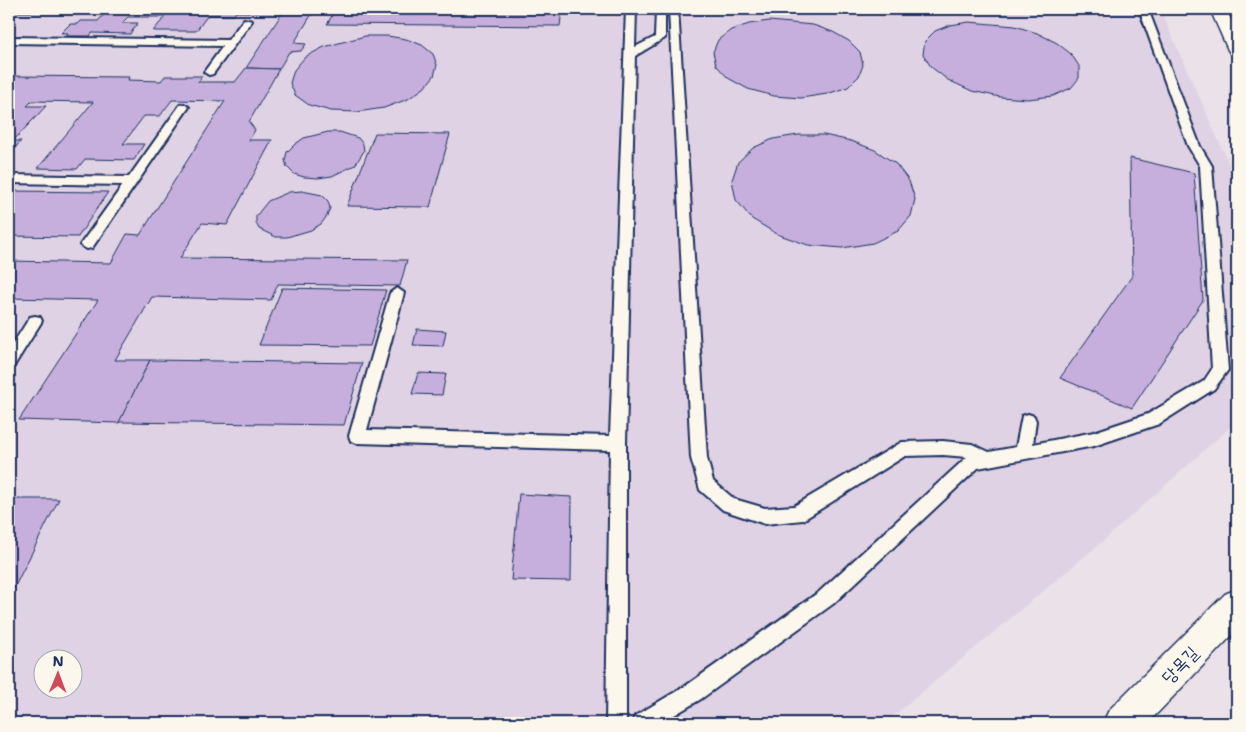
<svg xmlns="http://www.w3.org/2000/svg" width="1246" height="732" viewBox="0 0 1246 732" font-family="'Shantell Sans','Poor Story',sans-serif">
<rect width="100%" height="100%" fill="#ebe1e8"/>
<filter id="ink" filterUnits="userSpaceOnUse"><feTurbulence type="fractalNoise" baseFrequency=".02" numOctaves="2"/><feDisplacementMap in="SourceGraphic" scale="10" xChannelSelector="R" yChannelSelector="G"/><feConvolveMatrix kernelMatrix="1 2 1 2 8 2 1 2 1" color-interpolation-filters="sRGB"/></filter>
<g filter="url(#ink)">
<path fill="#e0d2e5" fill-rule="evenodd" d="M 9,9 L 1160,9 L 1237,182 L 1237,421 L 1102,542 L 885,723 L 9,723 ZM 42,660 L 72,660 L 72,690 L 42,690 Z"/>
<g fill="#c6afdd" stroke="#1b2f5e">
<path d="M 9,9 L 315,9 L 294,43 L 306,44 L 301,51 L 289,52 L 279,69 L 246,68 L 283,12 L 236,12 L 234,15 L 208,15 L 196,31 L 153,31 L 165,17 L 128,17 L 122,23 L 138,23 L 130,34 L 92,33 L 90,36 L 66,36 L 68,33 L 61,33 L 70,24 L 78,24 L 81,21 L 98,21 L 106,12 L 9,12 Z"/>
<path d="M 336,9 L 562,9 L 560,26 L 327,24 Z"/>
<path d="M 769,21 L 813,25 L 833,32 L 849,41 L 860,52 L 863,65 L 859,76 L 848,87 L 827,94 L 801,98 L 774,96 L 748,89 L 728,78 L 716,65 L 713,52 L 718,40 L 731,30 L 749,24 Z"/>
<path d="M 969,22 L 1015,26 L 1037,33 L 1057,43 L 1071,54 L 1079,66 L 1079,78 L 1071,88 L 1053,96 L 1028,99 L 1000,97 L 972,91 L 948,80 L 931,67 L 923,54 L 925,41 L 935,31 L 950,25 Z"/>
<path d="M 365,36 L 387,36 L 406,39 L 422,45 L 433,54 L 437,65 L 434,76 L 424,88 L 408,99 L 384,108 L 357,112 L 331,111 L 309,105 L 295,95 L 290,83 L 294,70 L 305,57 L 324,47 Z"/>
<path d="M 246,68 L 279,69 L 249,122 L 255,130 L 249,140 L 272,140 L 227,225 L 202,223 L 180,258 L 407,260 L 400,286 L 278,284 L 271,300 L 152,297 L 115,360 L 150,360 L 119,423 L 19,420 L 98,300 L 9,298 L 9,261 L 111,263 L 127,234 L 140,235 L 225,101 L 172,100 L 160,116 L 144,116 L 123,144 L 144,144 L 134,160 L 85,159 L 77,169 L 38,168 L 93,102 L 32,101 L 27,106 L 46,106 L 13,141 L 21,141 L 9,155 L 9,76 L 129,77 L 128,80 L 161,81 L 165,76 L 202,76 L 198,82 L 235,82 Z"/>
<path d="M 328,132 L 340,132 L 358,138 L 363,144 L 364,151 L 355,165 L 332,176 L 318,178 L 304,177 L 294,174 L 287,167 L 285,160 L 287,152 L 294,145 L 304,138 Z"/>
<path d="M 375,133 L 450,134 L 430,207 L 347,206 Z"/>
<path d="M 798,135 L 824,135 L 851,141 L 875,150 L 896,164 L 909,181 L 915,199 L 911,216 L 898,231 L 873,243 L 842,248 L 808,245 L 777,234 L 752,219 L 736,200 L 732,180 L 738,162 L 753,148 L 773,139 Z"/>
<path d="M 1130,158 L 1194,173 L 1203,300 L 1132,408 L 1060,378 L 1132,276 Z"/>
<path d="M 9,191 L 108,192 L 78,237 L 9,236 Z"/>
<path d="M 302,191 L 322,195 L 328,201 L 330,208 L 327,216 L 321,224 L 311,230 L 287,237 L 276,237 L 259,229 L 256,223 L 256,216 L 268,201 L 289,192 Z"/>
<path d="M 282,288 L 386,290 L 370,346 L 259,345 Z"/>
<path d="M 417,329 L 446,331 L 443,346 L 413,345 Z"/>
<path d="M 150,360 L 362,363 L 344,425 L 119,422 Z"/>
<path d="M 418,373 L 446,374 L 442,395 L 412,394 Z"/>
<path d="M 519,494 L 572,497 L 571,581 L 511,580 Z"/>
<path d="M 9,499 L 59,499 L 9,598 Z"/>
</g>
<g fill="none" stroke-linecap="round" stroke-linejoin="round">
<g stroke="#1b2f5e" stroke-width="4">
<g id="lane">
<path d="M 626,9 L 636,9 L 635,47 L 655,37 L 656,9 L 665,9 L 665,38 L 635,56 L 626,443 L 626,723 L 606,723 L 610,450 L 357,443 L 351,441 L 349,436 L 390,293 L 397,288 L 404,293 L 367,430 L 610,436 Z"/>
<path d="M 669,9 L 678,9 L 707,458 L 713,481 L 734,499 L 765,508 L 794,506 L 902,442 L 943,441 L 972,444 L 989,452 L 1016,447 L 1022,416 L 1028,414 L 1034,416 L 1036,421 L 1033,444 L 1094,432 L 1148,414 L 1204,381 L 1212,369 L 1200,166 L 1188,146 L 1139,9 L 1148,9 L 1200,146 L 1212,166 L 1228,370 L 1214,389 L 1159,424 L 1094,446 L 978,468 L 833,604 L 701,699 L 661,723 L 632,723 L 635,716 L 687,685 L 819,592 L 967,457 L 943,455 L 905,456 L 803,520 L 765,524 L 723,510 L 700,490 L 691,458 Z"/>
<path d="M 244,19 L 252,21 L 213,74 L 209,75 L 204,72 L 223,46 L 9,43 L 9,37 L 228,40 Z"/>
<path d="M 184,104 L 189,107 L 92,248 L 87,249 L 80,245 L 123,185 L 9,183 L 9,175 L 129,177 L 180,105 Z"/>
<path d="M 35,316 L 40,317 L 42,321 L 14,366 L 9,368 L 9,350 L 30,317 Z"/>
</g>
</g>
<g stroke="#1b2f5e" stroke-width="3">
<g id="street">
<path d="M 1210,9 L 1226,9 L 1237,32 L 1237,55 L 1231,54 L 1228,50 Z"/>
<path d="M 1237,589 L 1237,630 L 1148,723 L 1103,723 L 1109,710 L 1225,594 Z"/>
</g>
</g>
<use href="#lane" fill="#fbf7ec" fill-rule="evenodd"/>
<use href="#street" fill="#fbf7ec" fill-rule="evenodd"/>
</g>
</g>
<g text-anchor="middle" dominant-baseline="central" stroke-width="4" stroke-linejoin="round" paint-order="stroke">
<g font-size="18" fill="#1b2f5e" stroke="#fbf7ec">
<text transform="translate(1180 665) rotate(-46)">당목길</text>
</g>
</g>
<rect width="1246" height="732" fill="none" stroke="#fbf7ec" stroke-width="30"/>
<rect x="15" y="15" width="1216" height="702" fill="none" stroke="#1b2f5e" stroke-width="2" filter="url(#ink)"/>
<g transform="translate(58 674) rotate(1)"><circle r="24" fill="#fbf7ec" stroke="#a1a7b3"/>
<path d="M0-4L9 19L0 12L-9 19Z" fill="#d1495b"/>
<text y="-8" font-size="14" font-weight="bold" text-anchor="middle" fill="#1b2f5e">N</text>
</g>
</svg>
